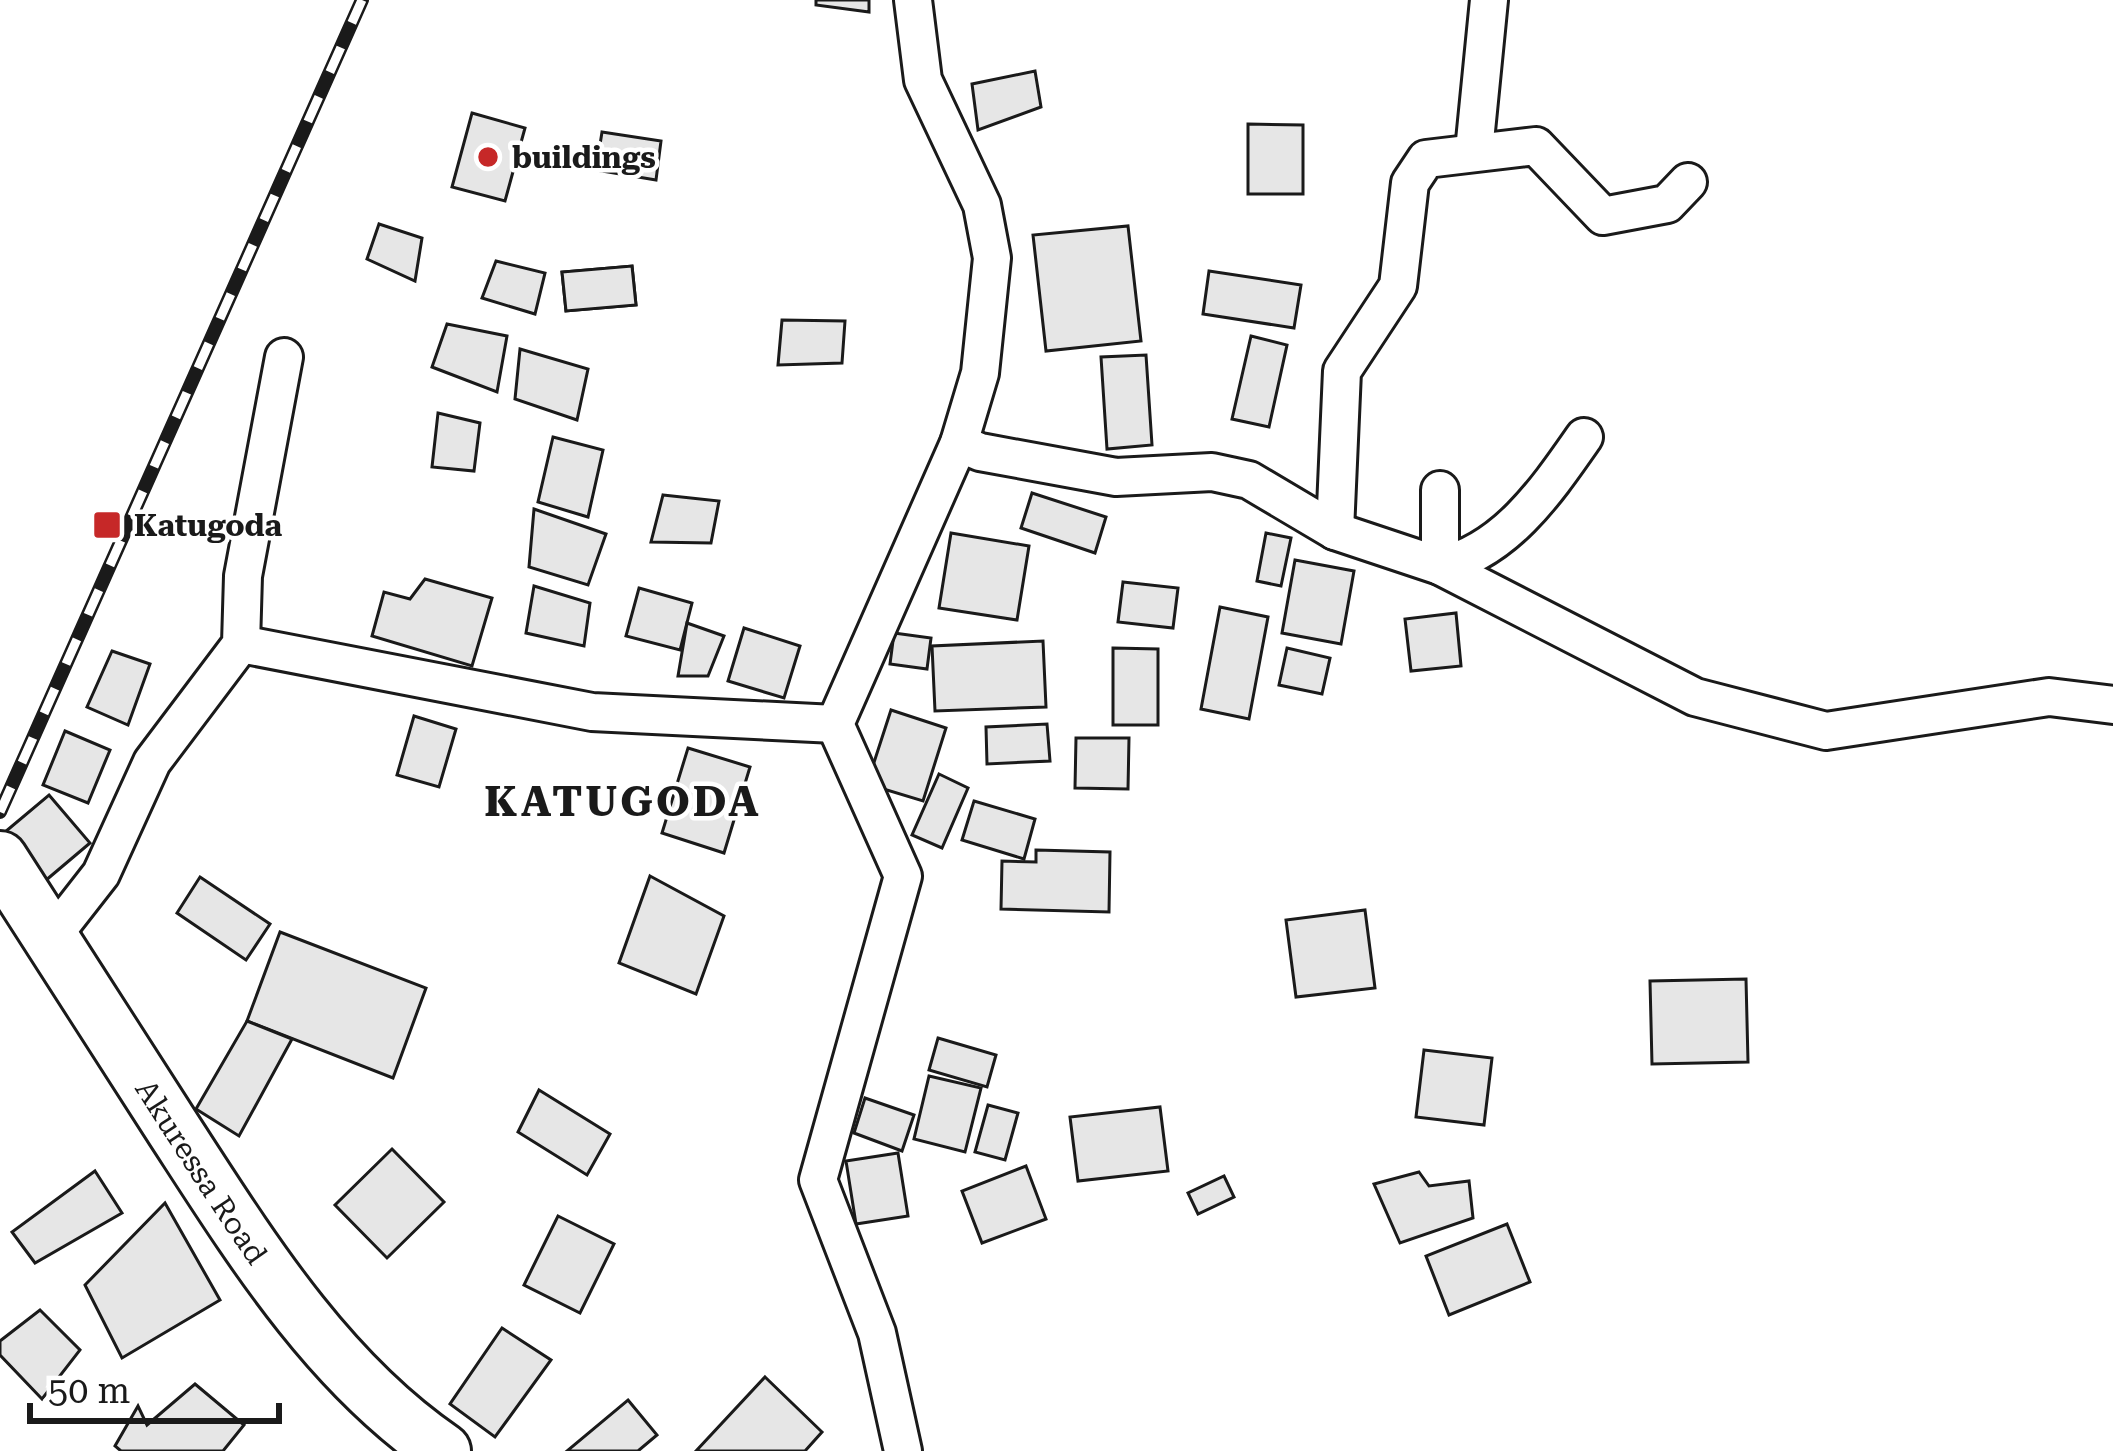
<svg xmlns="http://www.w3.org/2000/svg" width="2113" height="1451" viewBox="0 0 2113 1451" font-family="'Roboto Serif',serif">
<rect width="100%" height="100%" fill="#fff"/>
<g fill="#e6e6e6" stroke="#1a1a1a" stroke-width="3">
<path d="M 816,0 L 869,0 L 869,12 L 816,5 Z"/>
<path d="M 1035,71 L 1041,107 L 978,130 L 972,84 Z"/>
<path d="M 472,113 L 525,128 L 505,201 L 452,187 Z"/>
<path d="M 1248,124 L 1303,125 L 1303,194 L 1248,194 Z"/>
<path d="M 602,132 L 661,141 L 656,180 L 596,170 Z"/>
<path d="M 379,224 L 422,238 L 415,281 L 367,259 Z"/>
<path d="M 1128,226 L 1141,341 L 1046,351 L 1033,235 Z"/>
<path d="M 496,261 L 545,273 L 535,314 L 482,298 Z"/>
<path d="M 632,266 L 636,305 L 566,311 L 562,272 Z"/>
<path d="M 632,266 L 636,305 L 566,311 L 562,272 Z"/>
<path d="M 1209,271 L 1301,285 L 1294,328 L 1203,314 Z"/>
<path d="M 782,320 L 845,321 L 842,363 L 778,365 Z"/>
<path d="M 447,324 L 507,336 L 497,392 L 432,367 Z"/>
<path d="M 1251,336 L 1287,345 L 1269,427 L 1232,419 Z"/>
<path d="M 520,349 L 588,369 L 577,420 L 515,399 Z"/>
<path d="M 1146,355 L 1152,445 L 1107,449 L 1101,357 Z"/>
<path d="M 438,413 L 480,423 L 474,471 L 432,467 Z"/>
<path d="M 553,437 L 603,450 L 588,517 L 538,502 Z"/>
<path d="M 1032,493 L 1106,517 L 1095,553 L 1021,528 Z"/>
<path d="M 663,495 L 719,501 L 711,543 L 651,542 Z"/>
<path d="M 534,509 L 606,534 L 588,585 L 529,567 Z"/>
<path d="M 951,533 L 1029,546 L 1017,620 L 939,608 Z"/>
<path d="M 1266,533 L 1291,538 L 1281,586 L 1257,581 Z"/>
<path d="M 1295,560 L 1354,571 L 1341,644 L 1282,633 Z"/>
<path d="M 425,579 L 492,598 L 472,666 L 372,636 L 384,592 L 410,599 Z"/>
<path d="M 1123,582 L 1178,588 L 1173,628 L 1118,622 Z"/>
<path d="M 534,586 L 590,603 L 584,646 L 526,633 Z"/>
<path d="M 639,588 L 692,603 L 680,650 L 626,636 Z"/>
<path d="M 1220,607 L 1268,617 L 1249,719 L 1201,709 Z"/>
<path d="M 1456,613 L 1461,666 L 1411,671 L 1405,619 Z"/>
<path d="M 687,623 L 724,636 L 708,676 L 678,676 Z"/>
<path d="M 744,628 L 800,646 L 784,698 L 728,681 Z"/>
<path d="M 894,633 L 931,638 L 927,669 L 890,664 Z"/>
<path d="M 1043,641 L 1046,707 L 935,711 L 932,646 Z"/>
<path d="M 1113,648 L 1158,649 L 1158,725 L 1113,725 Z"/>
<path d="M 1287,648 L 1330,658 L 1322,694 L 1279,685 Z"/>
<path d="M 112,651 L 150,664 L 128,725 L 87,707 Z"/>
<path d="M 891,710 L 946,728 L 923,801 L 867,784 Z"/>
<path d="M 414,716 L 456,729 L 439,787 L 397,775 Z"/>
<path d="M 1047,724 L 1050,761 L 987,764 L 986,727 Z"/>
<path d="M 65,731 L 110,750 L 88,803 L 43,785 Z"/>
<path d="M 1076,738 L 1129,738 L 1128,789 L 1075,788 Z"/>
<path d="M 688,748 L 750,767 L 724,853 L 662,833 Z"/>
<path d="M 939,774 L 968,788 L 942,848 L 912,835 Z"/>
<path d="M 49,795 L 90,843 L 45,881 L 5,832 Z"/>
<path d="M 974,801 L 1035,819 L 1024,859 L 962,840 Z"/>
<path d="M 1036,850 L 1110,852 L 1109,912 L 1001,909 L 1002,861 L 1036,862 Z"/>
<path d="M 650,876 L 724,916 L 696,994 L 619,963 Z"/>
<path d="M 200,877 L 270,924 L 246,960 L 177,913 Z"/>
<path d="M 1365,910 L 1375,988 L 1296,997 L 1286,920 Z"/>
<path d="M 280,932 L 426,988 L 393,1078 L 247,1021 Z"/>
<path d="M 1746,979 L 1748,1062 L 1652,1064 L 1650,981 Z"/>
<path d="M 247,1021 L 292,1039 L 239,1136 L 196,1109 Z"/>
<path d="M 938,1038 L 996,1055 L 987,1087 L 929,1070 Z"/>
<path d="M 1424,1050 L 1492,1058 L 1484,1125 L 1416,1117 Z"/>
<path d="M 929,1076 L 981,1088 L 965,1152 L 914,1139 Z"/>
<path d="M 539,1090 L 610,1134 L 587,1175 L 518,1132 Z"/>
<path d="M 865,1098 L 914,1115 L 902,1151 L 854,1133 Z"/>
<path d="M 988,1105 L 1018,1113 L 1005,1160 L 975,1152 Z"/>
<path d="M 1160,1107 L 1168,1171 L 1078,1181 L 1070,1117 Z"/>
<path d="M 392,1149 L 444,1202 L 387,1258 L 335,1205 Z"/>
<path d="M 898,1153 L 908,1216 L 856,1224 L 846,1161 Z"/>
<path d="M 1026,1166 L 1046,1219 L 982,1243 L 962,1191 Z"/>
<path d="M 95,1171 L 122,1213 L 35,1263 L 12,1232 Z"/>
<path d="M 1419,1172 L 1429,1186 L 1469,1181 L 1473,1218 L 1400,1243 L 1374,1184 Z"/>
<path d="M 1224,1176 L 1234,1197 L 1198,1214 L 1188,1193 Z"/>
<path d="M 165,1203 L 220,1300 L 122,1358 L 85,1285 Z"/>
<path d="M 558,1216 L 614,1244 L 580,1313 L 524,1285 Z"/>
<path d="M 1507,1224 L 1530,1282 L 1449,1315 L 1426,1256 Z"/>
<path d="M 40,1310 L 80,1350 L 42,1399 L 0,1355 L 0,1341 Z"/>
<path d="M 502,1328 L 551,1360 L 495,1437 L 450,1404 Z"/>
<path d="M 765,1377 L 822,1432 L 805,1451 L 696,1451 Z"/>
<path d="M 195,1384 L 244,1425 L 223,1451 L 121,1451 L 115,1446 L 138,1406 L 147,1425 Z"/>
<path d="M 628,1400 L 657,1435 L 638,1451 L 567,1451 Z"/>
</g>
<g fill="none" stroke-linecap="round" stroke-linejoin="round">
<g stroke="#1a1a1a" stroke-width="42">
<g id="minor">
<path d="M 1474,151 L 1489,0"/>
<path d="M 959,443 L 980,452 L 1116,477 L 1212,472 L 1249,480 L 1335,531 L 1440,566 L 1695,697 L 1826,731 L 2049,697 L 2113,705"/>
<path d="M 1440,490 L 1440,566 C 1506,551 1547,490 1584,437"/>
<path d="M 1335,531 L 1342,371 L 1398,286 L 1410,183 L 1426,159 L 1536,146 L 1603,216 L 1667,204 L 1688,182"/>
<path d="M 241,644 L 592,712 L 835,724"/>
<path d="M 51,938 L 101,874 L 152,762 L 241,644 L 243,576 L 284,357"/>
<path d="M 903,1451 L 877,1333 L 818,1180 L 903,876 L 835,724 L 959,443 L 980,373 L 992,258 L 982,205 L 923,80 L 913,0"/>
</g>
</g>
<g stroke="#1a1a1a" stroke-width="60">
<g id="highway">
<path id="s1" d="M 0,859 C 58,949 116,1040 174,1130 C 250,1247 326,1371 443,1451"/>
</g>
</g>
<use href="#minor" stroke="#fff" stroke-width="36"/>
<use href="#highway" stroke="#fff" stroke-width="54"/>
<g stroke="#1a1a1a" stroke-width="14">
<path id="rail" d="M 0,812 L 362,0"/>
</g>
<use href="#rail" stroke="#fff" stroke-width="9" stroke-dasharray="27" stroke-linecap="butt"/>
</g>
<g fill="#c62828" stroke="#fff" stroke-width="4.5">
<circle cx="488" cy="157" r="12"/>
<rect x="92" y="510" width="30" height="30" rx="6"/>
</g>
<g text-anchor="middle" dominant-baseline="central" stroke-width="9" stroke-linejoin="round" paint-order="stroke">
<g font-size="30" font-weight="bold" fill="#1a1a1a" stroke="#fff" text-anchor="start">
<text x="512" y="157">buildings</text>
<text x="134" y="525">Katugoda</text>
</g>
<g font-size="30" fill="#1a1a1a" stroke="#fff">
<text stroke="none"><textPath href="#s1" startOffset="372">Akuressa Road</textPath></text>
</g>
<g font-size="42" font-weight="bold" letter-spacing="3" fill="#1a1a1a" stroke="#fff">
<text x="623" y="801">KATUGODA</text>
</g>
</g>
<path d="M30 1403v18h249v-18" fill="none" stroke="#1a1a1a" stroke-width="6"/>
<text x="48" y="1403" font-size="36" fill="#1a1a1a" stroke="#ffffff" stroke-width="9" paint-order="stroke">50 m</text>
</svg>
